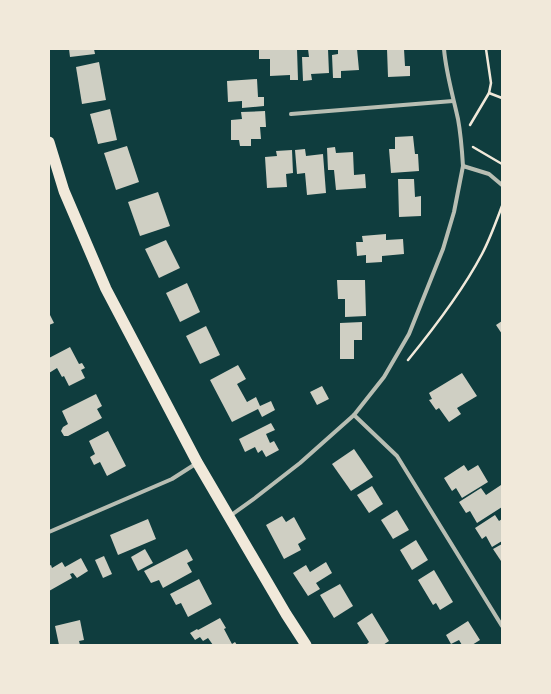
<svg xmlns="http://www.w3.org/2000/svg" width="551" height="694" viewBox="0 0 551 694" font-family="'Fira Sans Condensed',sans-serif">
<rect width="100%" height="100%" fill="#0f3d3e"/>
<g fill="#cfcfc3">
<path d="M 69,49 L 94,49 L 95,54 L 70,57 Z"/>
<path d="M 259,49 L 297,49 L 298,80 L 290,80 L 290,75 L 270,76 L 270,59 L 259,59 Z"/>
<path d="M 308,49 L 328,49 L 329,73 L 311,74 L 312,80 L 303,81 L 302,57 L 309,57 Z"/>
<path d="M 338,49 L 357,49 L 359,70 L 341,71 L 341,78 L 333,78 L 332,55 L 338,54 Z"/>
<path d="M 387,49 L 404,49 L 405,66 L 410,66 L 410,76 L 388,77 Z"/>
<path d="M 99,62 L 106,100 L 82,104 L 76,67 Z"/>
<path d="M 257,79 L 258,97 L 264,97 L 264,106 L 242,108 L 242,101 L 228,102 L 227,81 Z"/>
<path d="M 110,109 L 117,140 L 98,144 L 90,114 Z"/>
<path d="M 265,111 L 266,127 L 260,127 L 261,139 L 251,139 L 251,146 L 240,146 L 239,140 L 231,140 L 231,120 L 242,119 L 241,112 Z"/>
<path d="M 413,136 L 415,154 L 418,154 L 419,171 L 391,173 L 389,149 L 395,149 L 395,137 Z"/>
<path d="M 127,146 L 139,182 L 116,190 L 104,153 Z"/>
<path d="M 335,147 L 336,153 L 353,152 L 354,175 L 365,174 L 366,188 L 336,190 L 334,170 L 328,170 L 327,148 Z"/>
<path d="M 305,149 L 306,156 L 323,154 L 326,193 L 307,195 L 305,173 L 297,174 L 295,150 Z"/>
<path d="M 292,150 L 293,173 L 286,174 L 287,187 L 267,188 L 265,157 L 277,156 L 276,151 Z"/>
<path d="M 398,179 L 414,179 L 415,197 L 421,196 L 421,216 L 399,217 Z"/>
<path d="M 158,192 L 170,226 L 140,236 L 128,202 Z"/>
<path d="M 386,234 L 386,240 L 403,239 L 404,254 L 382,256 L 382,262 L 366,263 L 366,255 L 357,256 L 356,242 L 363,242 L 362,236 Z"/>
<path d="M 166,240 L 180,268 L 159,278 L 145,249 Z"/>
<path d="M 337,280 L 365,280 L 366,316 L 345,317 L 345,299 L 338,299 Z"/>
<path d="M 187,283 L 200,312 L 180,322 L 166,293 Z"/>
<path d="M 49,313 L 54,323 L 49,325 Z"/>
<path d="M 502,321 L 502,334 L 496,325 Z"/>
<path d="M 362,322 L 362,340 L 354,340 L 354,359 L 340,359 L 340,323 Z"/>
<path d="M 206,326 L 220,355 L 200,364 L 186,336 Z"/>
<path d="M 70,347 L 79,364 L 82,363 L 85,368 L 81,370 L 85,378 L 69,386 L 64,376 L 62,377 L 57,368 L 49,373 L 49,358 Z"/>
<path d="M 238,365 L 246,379 L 237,384 L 247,402 L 256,397 L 260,406 L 271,401 L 275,410 L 262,417 L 258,409 L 232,422 L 210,380 Z"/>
<path d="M 462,373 L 477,396 L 457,408 L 461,414 L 449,422 L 439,408 L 436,410 L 429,400 L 432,399 L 429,393 Z"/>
<path d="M 322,386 L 329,399 L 317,405 L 310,392 Z"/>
<path d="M 96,394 L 102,406 L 97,409 L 102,418 L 68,436 L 64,436 L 61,431 L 63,427 L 68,424 L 62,411 Z"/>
<path d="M 271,423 L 275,430 L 266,434 L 270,443 L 274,441 L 279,450 L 266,457 L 262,450 L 258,453 L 255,447 L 245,452 L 239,439 Z"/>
<path d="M 108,431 L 126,466 L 107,476 L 100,462 L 94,465 L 90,457 L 95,454 L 89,441 Z"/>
<path d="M 354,449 L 373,477 L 351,491 L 332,464 Z"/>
<path d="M 464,465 L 468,471 L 478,465 L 488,482 L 462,498 L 456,488 L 452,491 L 444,478 Z"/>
<path d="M 501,485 L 502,507 L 477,523 L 470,511 L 466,513 L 459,502 L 481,488 L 486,495 Z"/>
<path d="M 372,486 L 383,504 L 369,513 L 357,495 Z"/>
<path d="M 397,510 L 409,530 L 393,539 L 381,520 Z"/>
<path d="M 495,515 L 499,521 L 502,519 L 502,541 L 492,547 L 486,536 L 482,539 L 475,528 Z"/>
<path d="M 282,516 L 286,522 L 294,517 L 306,539 L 298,544 L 301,550 L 284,559 L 266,525 Z"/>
<path d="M 148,519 L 156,539 L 118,555 L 110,535 Z"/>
<path d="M 416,540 L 428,560 L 412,570 L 400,550 Z"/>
<path d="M 502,544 L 502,560 L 501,561 L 493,549 Z"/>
<path d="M 145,549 L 153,563 L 138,571 L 131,557 Z"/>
<path d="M 187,549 L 193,560 L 187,563 L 192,572 L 163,588 L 159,580 L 151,583 L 144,571 Z"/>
<path d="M 104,556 L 112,574 L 103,578 L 95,560 Z"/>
<path d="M 81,558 L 88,571 L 77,578 L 73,573 L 70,574 L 72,578 L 49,591 L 49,566 L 51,565 L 52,568 L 62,562 L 65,567 Z"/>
<path d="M 326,562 L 332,573 L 316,583 L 320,589 L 308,596 L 293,573 L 306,565 L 310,572 Z"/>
<path d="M 434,570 L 453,602 L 440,610 L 436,603 L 433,605 L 418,580 Z"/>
<path d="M 199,579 L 212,604 L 188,617 L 181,603 L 176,605 L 170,594 Z"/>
<path d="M 340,584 L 353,606 L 334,618 L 320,595 Z"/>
<path d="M 372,613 L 389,641 L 383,645 L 368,645 L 367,644 L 369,642 L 357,623 Z"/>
<path d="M 220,618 L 226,628 L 224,629 L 232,644 L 235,642 L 237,645 L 213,645 L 208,638 L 203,641 L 200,637 L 195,640 L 190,633 L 197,629 L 198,630 Z"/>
<path d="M 80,620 L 84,640 L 79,641 L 80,645 L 59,645 L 55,626 Z"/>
<path d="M 468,621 L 480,640 L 472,645 L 462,645 L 459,640 L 451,644 L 446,635 Z"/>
</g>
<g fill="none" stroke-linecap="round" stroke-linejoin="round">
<g stroke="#f1e9da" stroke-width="2.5">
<path d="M 489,93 L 502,98"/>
<path d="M 470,125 L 489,93 L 491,83 L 486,49"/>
<path d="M 473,147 L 502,164"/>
<path d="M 408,360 C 435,327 462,292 482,254 C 490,239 496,222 502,206"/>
</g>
<g stroke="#b8beb3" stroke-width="4">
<path d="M 444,49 C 446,73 453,96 458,119 C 461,135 462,150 463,166"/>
<path d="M 291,114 L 453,101"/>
<path d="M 354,415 L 397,456 L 502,626"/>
<path d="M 230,516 L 255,498 L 300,463 L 354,415 L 384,377 L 409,334 L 443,249 L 454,212 L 463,166 L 489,174 L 502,185"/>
<path d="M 49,532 L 172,479 L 197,463"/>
</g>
<path stroke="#f1e9da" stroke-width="11" d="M 49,142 L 64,191 L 106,289 L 197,462 L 286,614 L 306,645"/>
</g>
<rect width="551" height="694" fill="none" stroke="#f1e9da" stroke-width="100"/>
</svg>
